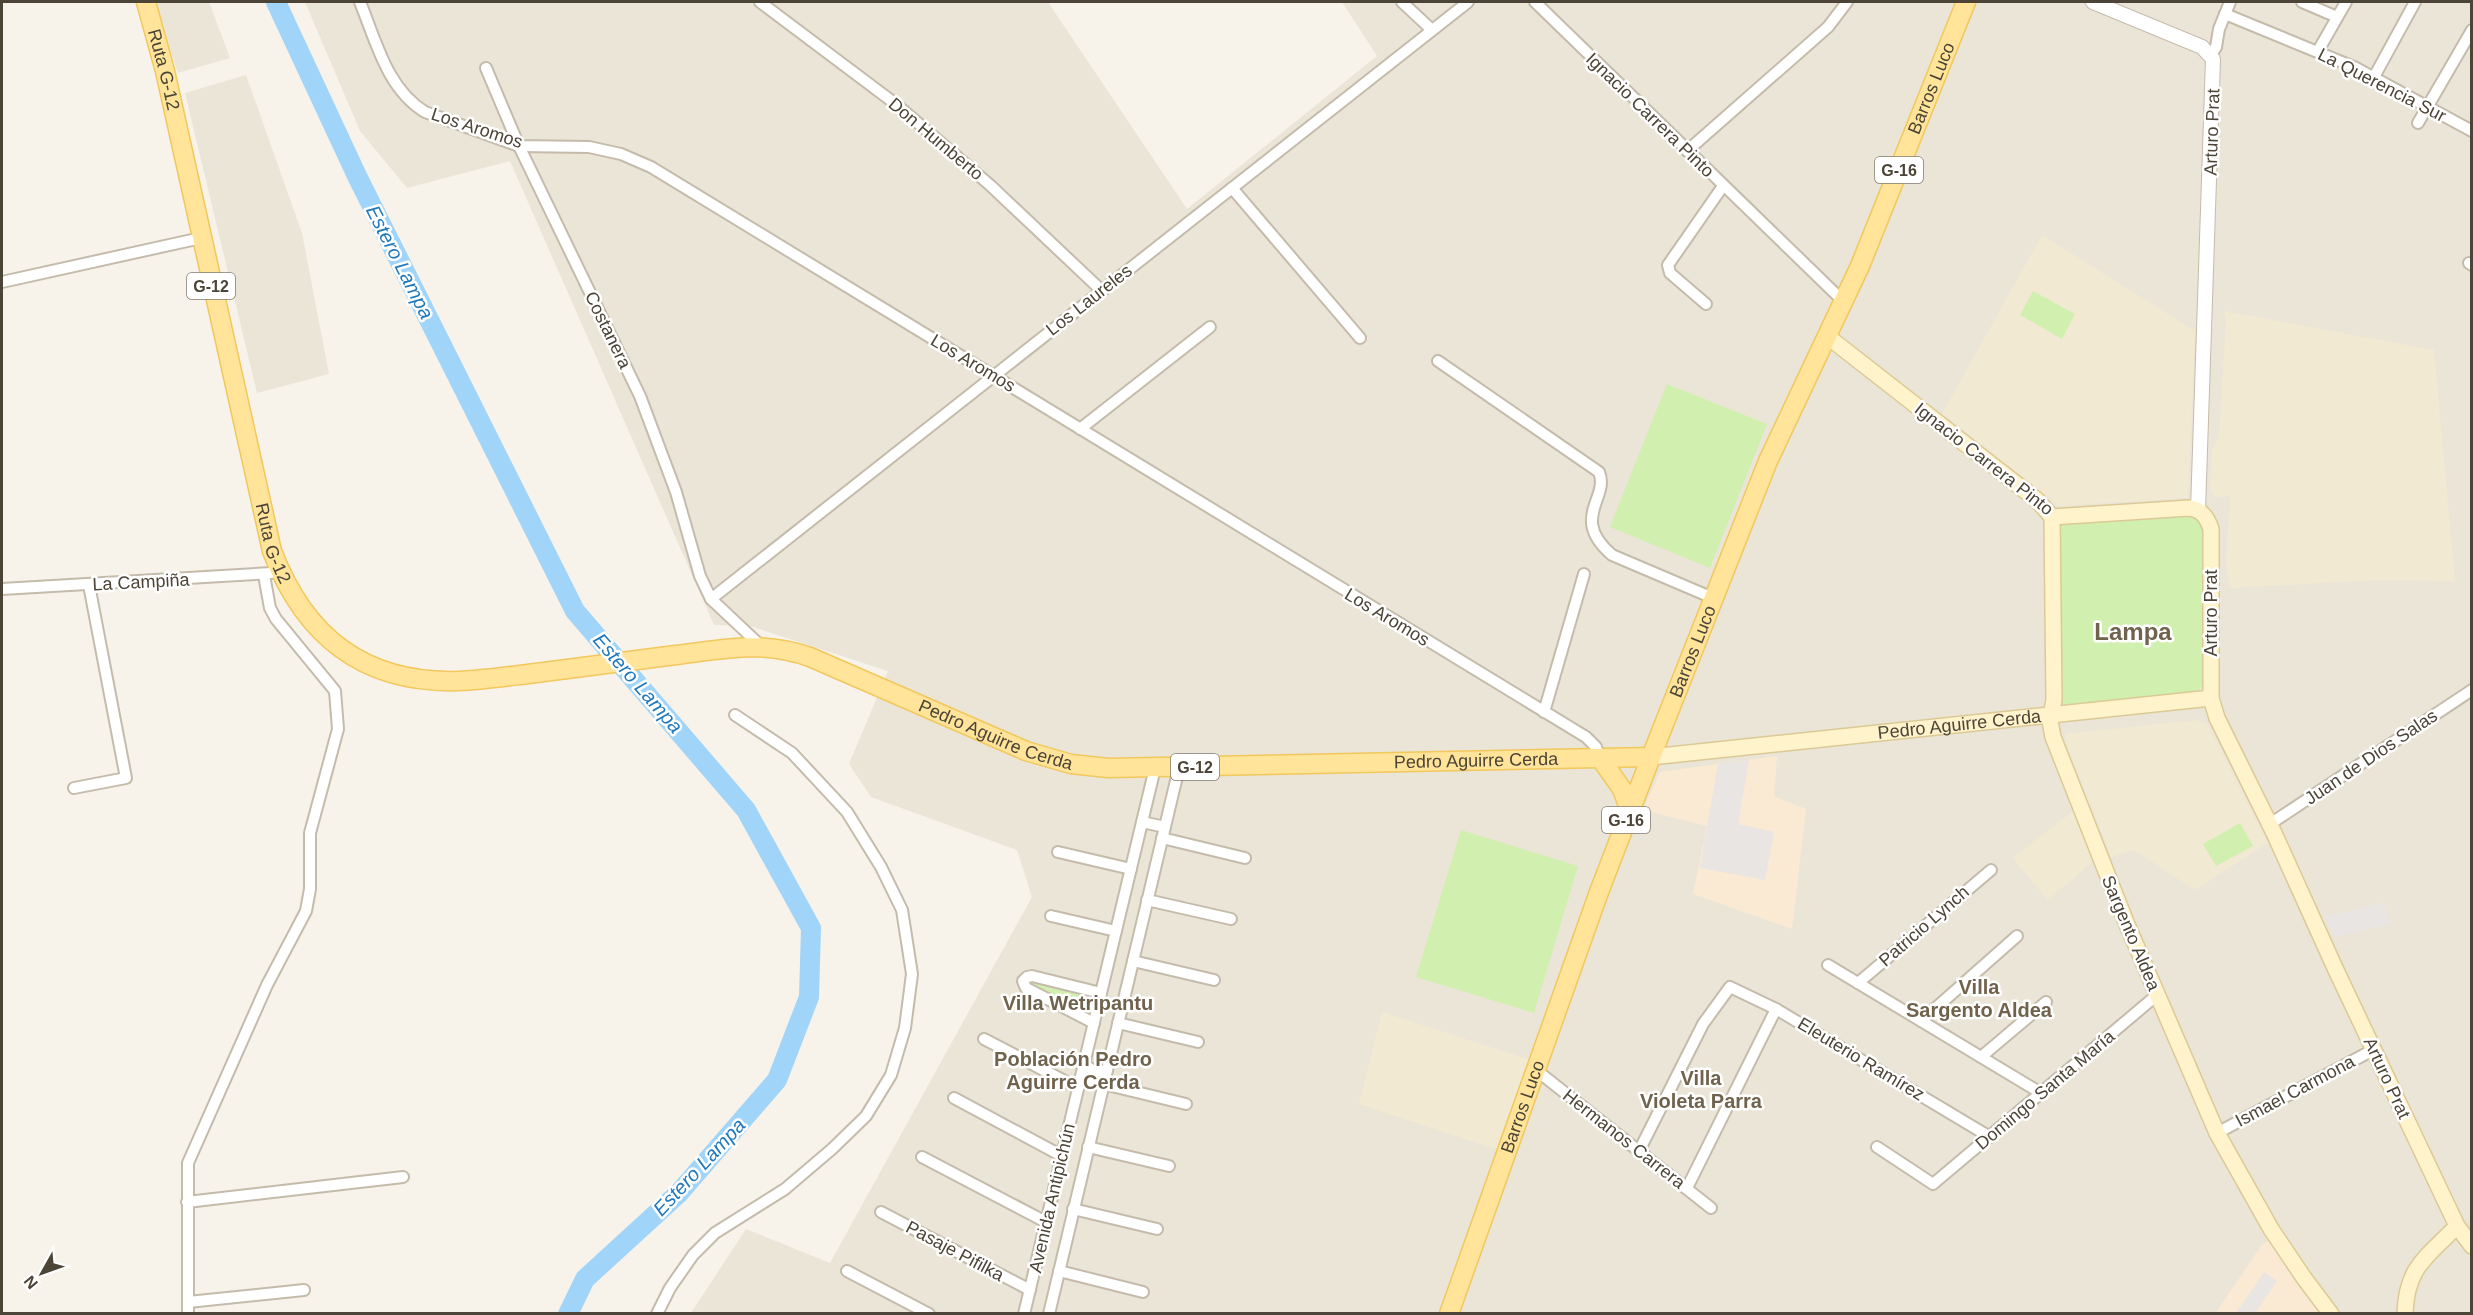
<svg xmlns="http://www.w3.org/2000/svg" width="2473" height="1315" viewBox="0 0 2473 1315" font-family="Arial,sans-serif">
<rect width="100%" height="100%" fill="#f7f3ea"/>
<g fill="#ebe5d7">
<path d="M 154,2 L 209,2 L 230,58 L 178,73 Z"/>
<path d="M 305,2 L 1048,2 L 1187,209 L 1377,56 L 1342,2 L 2471,2 L 2471,1313 L 691,1313 L 746,1229 L 830,1263 L 1032,897 L 1017,850 L 871,797 L 849,764 L 888,671 L 750,626 L 714,625 L 510,161 L 407,188 L 360,131 Z"/>
<path d="M 246,75 L 302,233 L 329,374 L 257,393 L 185,93 Z"/>
</g>
<g fill="#faead3">
<path d="M 1777,756 L 1774,796 L 1806,809 L 1792,929 L 1693,894 L 1707,826 L 1643,810 L 1660,772 Z"/>
<path d="M 2269,1240 L 2321,1313 L 2215,1314 L 2261,1246 Z"/>
</g>
<g fill="#f1e9d2">
<path d="M 2042,235 L 2195,331 L 2188,498 L 2058,506 L 1942,414 Z"/>
<path d="M 2224,311 L 2434,350 L 2455,581 L 2377,580 L 2230,588 L 2226,565 L 2230,496 L 2215,497 L 2210,489 L 2212,450 L 2219,437 L 2226,321 Z"/>
<path d="M 2196,720 L 2208,724 L 2268,843 L 2195,890 L 2134,850 L 2111,857 L 2066,744 L 2065,734 Z"/>
<path d="M 2073,811 L 2093,861 L 2048,900 L 2013,858 Z"/>
<path d="M 1382,1012 L 1531,1060 L 1498,1150 L 1359,1104 Z"/>
</g>
<g fill="#d1efae">
<path d="M 2033,291 L 2075,314 L 2062,339 L 2020,315 Z"/>
<path d="M 1667,384 L 1767,424 L 1710,568 L 1610,527 Z"/>
<path d="M 2189,513 L 2199,517 L 2204,526 L 2203,684 L 2197,692 L 2067,707 L 2062,703 L 2059,692 L 2057,528 L 2062,521 Z"/>
<path d="M 2240,823 L 2253,846 L 2216,866 L 2203,844 Z"/>
<path d="M 1461,830 L 1578,866 L 1534,1013 L 1416,977 Z"/>
<path d="M 1032,980 L 1093,996 L 1088,1016 L 1032,987 Z"/>
</g>
<g fill="#e8e5e2">
<path d="M 1749,760 L 1738,824 L 1774,832 L 1765,880 L 1700,868 L 1718,764 Z"/>
<path d="M 2384,902 L 2392,924 L 2334,937 L 2325,917 Z"/>
<path d="M 2264,1272 L 2277,1281 L 2255,1313 L 2236,1313 Z"/>
</g>
<g fill="none" stroke-linecap="round" stroke-linejoin="round">
<path stroke="#a0d4f9" stroke-width="20" d="M 276,2 L 357,176 L 575,611 L 746,810 L 811,928 L 809,997 L 777,1080 L 679,1193 L 585,1279 L 568,1314"/>
<g stroke="#c4bbab" stroke-width="14">
<g id="minor">
<path d="M 360,2 C 376,41 387,89 425,112 L 519,146 L 589,147 L 621,154 L 651,167 L 1586,737 L 1596,747 L 1600,758"/>
<path d="M 760,2 L 897,105 L 991,186 L 1101,290"/>
<path d="M 1402,2 L 1432,30"/>
<path d="M 1535,2 L 1844,302"/>
<path d="M 2302,2 L 2337,17"/>
<path d="M 2225,14 L 2354,67 L 2472,131"/>
<path d="M 2318,51 L 2346,2"/>
<path d="M 2211,55 L 2216,47 L 2219,29 L 2230,2"/>
<path d="M 486,68 L 519,146 L 640,396 L 676,492 L 700,576 L 711,599 L 761,646"/>
<path d="M 2374,77 L 2415,2"/>
<path d="M 2418,123 L 2472,30"/>
<path d="M 1687,151 L 1828,27 L 1847,2"/>
<path d="M 1232,188 L 1360,338"/>
<path d="M 2469,263 L 2472,265"/>
<path d="M 2,282 L 201,238"/>
<path d="M 1706,304 L 1670,273 L 1668,265 L 1723,186"/>
<path d="M 1438,361 L 1599,472 C 1610,498 1569,518 1612,555 L 1713,598"/>
<path d="M 1080,429 L 1210,327"/>
<path d="M 2,589 L 271,573"/>
<path d="M 711,599 L 1468,2"/>
<path d="M 1544,712 L 1584,574"/>
<path d="M 74,788 L 126,778 L 89,585"/>
<path d="M 1142,822 L 1165,827"/>
<path d="M 2270,824 L 2472,690"/>
<path d="M 1162,838 L 1245,858"/>
<path d="M 1058,852 L 1131,869"/>
<path d="M 1147,900 L 1231,919"/>
<path d="M 1051,916 L 1116,931"/>
<path d="M 1133,961 L 1214,980"/>
<path d="M 1828,965 L 2041,1093"/>
<path d="M 1858,983 L 1991,870"/>
<path d="M 1921,1021 L 2017,936"/>
<path d="M 1094,1023 L 1026,988 L 1023,981 L 1027,977 L 1032,976 L 1101,993"/>
<path d="M 1118,1023 L 1198,1042"/>
<path d="M 984,1039 L 1078,1088"/>
<path d="M 1981,1057 L 2046,1002"/>
<path d="M 1084,1064 L 1095,1072 L 1107,1070"/>
<path d="M 1536,1070 L 1711,1208"/>
<path d="M 1080,1083 L 1095,1082 L 1186,1104"/>
<path d="M 954,1098 L 1062,1156"/>
<path d="M 2217,1133 L 2373,1050"/>
<path d="M 1088,1147 L 1169,1166"/>
<path d="M 1877,1147 L 1933,1184 L 2157,995"/>
<path d="M 1639,1151 L 1703,1024 L 1730,987 L 1776,1009 L 1990,1137"/>
<path d="M 922,1157 L 1046,1222"/>
<path d="M 1687,1188 L 1776,1009"/>
<path d="M 187,1202 L 403,1177"/>
<path d="M 1073,1209 L 1157,1229"/>
<path d="M 881,1212 L 1030,1290"/>
<path d="M 847,1271 L 929,1314"/>
<path d="M 1059,1271 L 1143,1292"/>
<path d="M 188,1302 L 304,1290"/>
<path d="M 188,1314 L 188,1163 L 267,985 L 306,911 L 310,889 L 310,833 L 338,729 L 335,691 L 276,619 L 270,608 L 264,575"/>
<path d="M 657,1314 L 670,1288 L 693,1255 L 715,1233 L 785,1189 L 832,1149 L 866,1116 L 891,1075 L 905,1028 L 912,974 L 902,910 L 881,867 L 847,812 L 792,753 L 735,715"/>
<path d="M 1024,1314 L 1155,768"/>
<path d="M 1049,1314 L 1179,768"/>
</g>
</g>
<g stroke="#c4bbab" stroke-width="16">
<path id="tertiary" d="M 2093,2 L 2202,47 L 2213,59 L 2198,510"/>
</g>
<g stroke="#dcc995" stroke-width="18">
<g id="secondary">
<path d="M 1827,336 L 2037,500 L 2052,517"/>
<path d="M 2052,517 L 2189,508 C 2201,509 2207,517 2211,529 L 2211,698 L 2217,718 L 2274,833 L 2335,968 L 2457,1226 L 2472,1246"/>
<path d="M 2052,517 L 2054,700 L 2050,721 L 2053,737 L 2126,922 L 2217,1133 L 2271,1229 L 2304,1278 L 2331,1314"/>
<path id="s1" d="M 1651,757 L 2211,698"/>
<path d="M 2405,1314 C 2406,1267 2427,1257 2457,1226"/>
</g>
</g>
<g stroke="#f2c75c" stroke-width="21">
<g id="primary">
<path id="s2" d="M 146,2 L 165,71 L 272,551 C 305,637 364,684 459,681 C 484,680 510,676 536,673 C 582,667 629,661 676,655 C 725,649 762,640 810,657 L 1026,751 L 1071,764 L 1108,768 L 1651,757"/>
<path d="M 1600,758 L 1622,789 L 1630,811"/>
<path id="s3" d="M 1449,1314 L 1599,892 L 1651,757 L 1768,461 L 1860,266 L 1966,2"/>
</g>
</g>
<use href="#minor" stroke="#fff" stroke-width="10"/>
<use href="#tertiary" stroke="#fff" stroke-width="14"/>
<use href="#secondary" stroke="#fff3cb" stroke-width="15"/>
<use href="#primary" stroke="#ffe49a" stroke-width="18"/>
</g>
<g text-anchor="middle" dominant-baseline="central" stroke-width="5" stroke-linejoin="round" paint-order="stroke">
<g fill="#fff" stroke="#827c73" stroke-width="1.5">
<rect x="1875" y="157" width="48" height="26" rx="4.5"/>
<rect x="187" y="273" width="48" height="26" rx="4.5"/>
<rect x="1171" y="754" width="48" height="26" rx="4.5"/>
<rect x="1602" y="807" width="48" height="26" rx="4.5"/>
</g>
<g font-size="16" font-weight="bold" fill="#4c4437">
<text x="1899" y="170">G-16</text>
<text x="211" y="286">G-12</text>
<text x="1195" y="767">G-12</text>
<text x="1626" y="820">G-16</text>
</g>
<g font-size="18" fill="#4c4437" stroke="#fff">
<text stroke="none"><textPath href="#s2" startOffset="70">Ruta G-12</textPath></text>
<text transform="translate(2382 85) rotate(27)">La Querencia Sur</text>
<text stroke="none"><textPath href="#s3" startOffset="1318">Barros Luco</textPath></text>
<text transform="translate(1650 115) rotate(44)">Ignacio Carrera Pinto</text>
<text transform="translate(477 128) rotate(18)">Los Aromos</text>
<text transform="translate(2212 132) rotate(-88)">Arturo Prat</text>
<text transform="translate(936 139) rotate(40)">Don Humberto</text>
<text transform="translate(1089 300) rotate(-38)">Los Laureles</text>
<text transform="translate(608 330) rotate(64)">Costanera</text>
<text transform="translate(973 363) rotate(31)">Los Aromos</text>
<text transform="translate(1984 459) rotate(38)">Ignacio Carrera Pinto</text>
<text stroke="none"><textPath href="#s2" startOffset="556">Ruta G-12</textPath></text>
<text transform="translate(141 582) rotate(-3)">La Campiña</text>
<text transform="translate(2211 613) rotate(-90)">Arturo Prat</text>
<text transform="translate(1387 617) rotate(31)">Los Aromos</text>
<text stroke="none"><textPath href="#s3" startOffset="706">Barros Luco</textPath></text>
<text stroke="none"><textPath href="#s1" startOffset="310">Pedro Aguirre Cerda</textPath></text>
<text stroke="none"><textPath href="#s2" startOffset="1365">Pedro Aguirre Cerda</textPath></text>
<text transform="translate(2371 757) rotate(-34)">Juan de Dios Salas</text>
<text stroke="none"><textPath href="#s2" startOffset="1851">Pedro Aguirre Cerda</textPath></text>
<text transform="translate(1924 926) rotate(-41)">Patricio Lynch</text>
<text transform="translate(2131 933) rotate(67)">Sargento Aldea</text>
<text transform="translate(1861 1059) rotate(31)">Eleuterio Ramírez</text>
<text transform="translate(2387 1078) rotate(65)">Arturo Prat</text>
<text transform="translate(2045 1090) rotate(-40)">Domingo Santa María</text>
<text transform="translate(2295 1091) rotate(-28)">Ismael Carmona</text>
<text stroke="none"><textPath href="#s3" startOffset="220">Barros Luco</textPath></text>
<text transform="translate(1624 1139) rotate(38)">Hermanos Carrera</text>
<text transform="translate(1052 1198) rotate(-77)">Avenida Antipichún</text>
<text transform="translate(955 1251) rotate(28)">Pasaje Pifilka</text>
</g>
<g font-size="20" font-style="italic" fill="#2079bd" stroke="#fff">
<text transform="translate(400 262) rotate(63)">Estero Lampa</text>
<text transform="translate(638 683) rotate(49)">Estero Lampa</text>
<text transform="translate(699 1167) rotate(-47)">Estero Lampa</text>
</g>
<g font-size="20" font-weight="bold" fill="#70624c" stroke="#fff">
<text x="1979" y="987">Villa<tspan x="1979" dy="23">Sargento Aldea</tspan></text>
<text x="1078" y="1003">Villa Wetripantu</text>
<text x="1073" y="1059">Población Pedro<tspan x="1073" dy="23">Aguirre Cerda</tspan></text>
<text x="1701" y="1078">Villa<tspan x="1701" dy="23">Violeta Parra</tspan></text>
</g>
<g font-size="24" font-weight="bold" fill="#70624c" stroke="#fff">
<text x="2133" y="631">Lampa</text>
</g>
</g>
<rect width="2473" height="1315" fill="none" stroke="#4c4437" stroke-width="6"/>
<g transform="translate(42 1273) rotate(230)" stroke="#ffffff" stroke-width="4.5" paint-order="stroke">
<path d="M0-4.5L10 22L0 15L-10 22Z" fill="#4c4437"/>
<text y="-9" font-size="16" font-weight="bold" text-anchor="middle" fill="#4c4437">N</text>
</g>
</svg>
